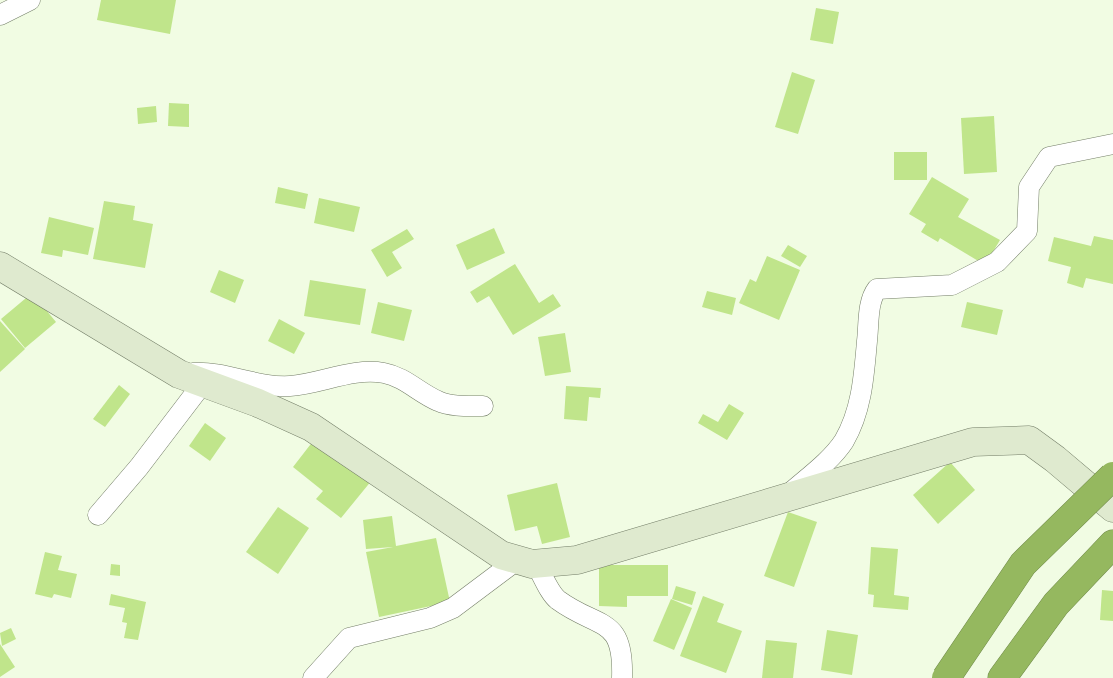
<svg xmlns="http://www.w3.org/2000/svg" width="1113" height="678" viewBox="0 0 1113 678" font-family="Ubuntu,sans-serif">
<rect width="100%" height="100%" fill="#f1fce3"/>
<g fill="#c0e58b">
<path d="M 101,0 L 176,0 L 170,34 L 97,20 Z"/>
<path d="M 816,8 L 839,12 L 833,44 L 810,40 Z"/>
<path d="M 792,72 L 815,80 L 798,134 L 775,127 Z"/>
<path d="M 169,103 L 189,104 L 189,127 L 168,126 Z"/>
<path d="M 156,106 L 157,122 L 138,124 L 137,108 Z"/>
<path d="M 994,116 L 997,172 L 964,174 L 961,118 Z"/>
<rect x="894" y="152" width="33" height="28"/>
<path d="M 932,177 L 969,199 L 958,217 L 1000,240 L 985,265 L 940,238 L 938,242 L 921,232 L 926,224 L 909,214 Z"/>
<path d="M 278,187 L 308,194 L 305,209 L 275,203 Z"/>
<path d="M 319,198 L 360,207 L 354,232 L 314,223 Z"/>
<path d="M 104,201 L 135,206 L 133,220 L 153,224 L 145,268 L 93,259 Z"/>
<path d="M 49,217 L 94,228 L 88,255 L 63,250 L 62,257 L 41,253 Z"/>
<path d="M 494,228 L 505,253 L 467,270 L 456,245 Z"/>
<path d="M 407,229 L 414,239 L 392,252 L 402,268 L 387,277 L 371,250 Z"/>
<path d="M 1094,236 L 1113,240 L 1113,284 L 1086,278 L 1083,288 L 1067,283 L 1071,267 L 1048,261 L 1054,237 L 1091,246 Z"/>
<path d="M 788,245 L 807,256 L 800,267 L 781,256 Z"/>
<path d="M 767,256 L 800,270 L 779,320 L 739,303 L 750,279 L 756,282 Z"/>
<path d="M 515,264 L 539,303 L 553,294 L 561,306 L 513,335 L 489,296 L 477,303 L 470,292 Z"/>
<path d="M 219,270 L 244,280 L 235,303 L 210,292 Z"/>
<path d="M 310,280 L 366,289 L 360,325 L 304,316 Z"/>
<path d="M 707,291 L 736,298 L 732,315 L 702,307 Z"/>
<path d="M 32,293 L 56,322 L 25,348 L 1,319 Z"/>
<path d="M 378,302 L 412,310 L 404,341 L 371,333 Z"/>
<path d="M 967,302 L 1003,310 L 997,335 L 961,327 Z"/>
<path d="M 279,319 L 305,333 L 294,354 L 268,341 Z"/>
<path d="M 0,321 L 25,349 L 0,372 Z"/>
<path d="M 565,333 L 571,372 L 545,376 L 538,337 Z"/>
<path d="M 119,385 L 130,394 L 105,427 L 93,419 Z"/>
<path d="M 566,386 L 601,388 L 600,398 L 589,397 L 587,421 L 564,419 Z"/>
<path d="M 729,404 L 744,413 L 727,440 L 698,423 L 703,414 L 718,422 Z"/>
<path d="M 205,423 L 226,438 L 210,461 L 189,446 Z"/>
<path d="M 317,436 L 372,480 L 341,518 L 316,499 L 323,491 L 293,467 Z"/>
<path d="M 950,462 L 975,490 L 938,524 L 913,495 Z"/>
<path d="M 557,483 L 570,537 L 542,544 L 537,526 L 515,531 L 507,495 Z"/>
<path d="M 278,507 L 309,528 L 278,574 L 246,552 Z"/>
<path d="M 788,512 L 817,522 L 794,587 L 764,576 Z"/>
<path d="M 392,516 L 396,546 L 436,538 L 450,602 L 379,617 L 366,552 L 393,547 L 366,549 L 363,520 Z"/>
<path d="M 871,547 L 898,549 L 894,595 L 909,597 L 908,610 L 873,607 L 874,595 L 868,594 Z"/>
<path d="M 45,552 L 62,556 L 58,570 L 77,574 L 71,598 L 54,594 L 52,598 L 35,594 Z"/>
<path d="M 111,564 L 120,565 L 120,576 L 110,575 Z"/>
<path d="M 599,565 L 668,565 L 668,596 L 627,596 L 627,607 L 599,606 Z"/>
<path d="M 676,586 L 696,592 L 692,605 L 672,599 Z"/>
<path d="M 1102,590 L 1113,591 L 1113,621 L 1100,620 Z"/>
<path d="M 111,594 L 146,602 L 138,640 L 124,638 L 127,623 L 122,622 L 125,608 L 109,605 Z"/>
<path d="M 703,596 L 724,604 L 717,622 L 742,631 L 726,673 L 680,656 Z"/>
<path d="M 671,599 L 692,608 L 674,650 L 653,641 Z"/>
<path d="M 11,628 L 16,639 L 2,646 L 0,633 Z"/>
<path d="M 827,630 L 858,635 L 852,675 L 821,670 Z"/>
<path d="M 766,640 L 797,643 L 793,678 L 762,678 Z"/>
<path d="M 0,644 L 15,667 L 0,677 Z"/>
</g>
<g fill="none" stroke-linecap="round" stroke-linejoin="round">
<g stroke="#747e68" stroke-width="21">
<g id="street">
<path d="M 0,15 L 30,0"/>
<path d="M 193,373 C 226,371 256,388 290,386 C 321,384 353,367 384,373 C 405,377 419,393 438,401 C 451,407 468,406 483,406"/>
<path d="M 789,494 C 807,478 831,461 844,441 C 862,410 864,375 867,341 C 869,325 867,302 877,289 L 952,285 L 997,262 L 1027,231 L 1029,187 L 1049,157 L 1113,144"/>
<path d="M 98,515 L 139,467 L 203,383"/>
<path d="M 536,564 C 542,574 549,593 558,600 C 599,630 624,615 622,678"/>
<path d="M 313,678 L 349,638 L 430,618 L 453,608 L 517,560"/>
</g>
</g>
<g stroke="#747e68" stroke-width="29">
<path id="secondary" d="M 0,266 L 179,374 L 258,403 L 311,427 L 501,555 L 532,564 L 577,560 L 973,442 L 1029,440 L 1055,459 L 1113,508"/>
</g>
<g stroke="#71894c" stroke-width="29">
<path id="highway" d="M 1002,678 L 1056,604 L 1113,544"/>
</g>
<use href="#street" stroke="#fff" stroke-width="20"/>
<use href="#secondary" stroke="#dfeacf" stroke-width="28"/>
<use href="#highway" stroke="#95b85f" stroke-width="28"/>
<g stroke="#71894c" stroke-width="29" stroke-linecap="butt">
<path id="highway-bridge" d="M 946,678 L 1023,564 L 1113,476"/>
</g>
<use href="#highway-bridge" stroke="#95b85f" stroke-width="28"/>
</g>
</svg>
